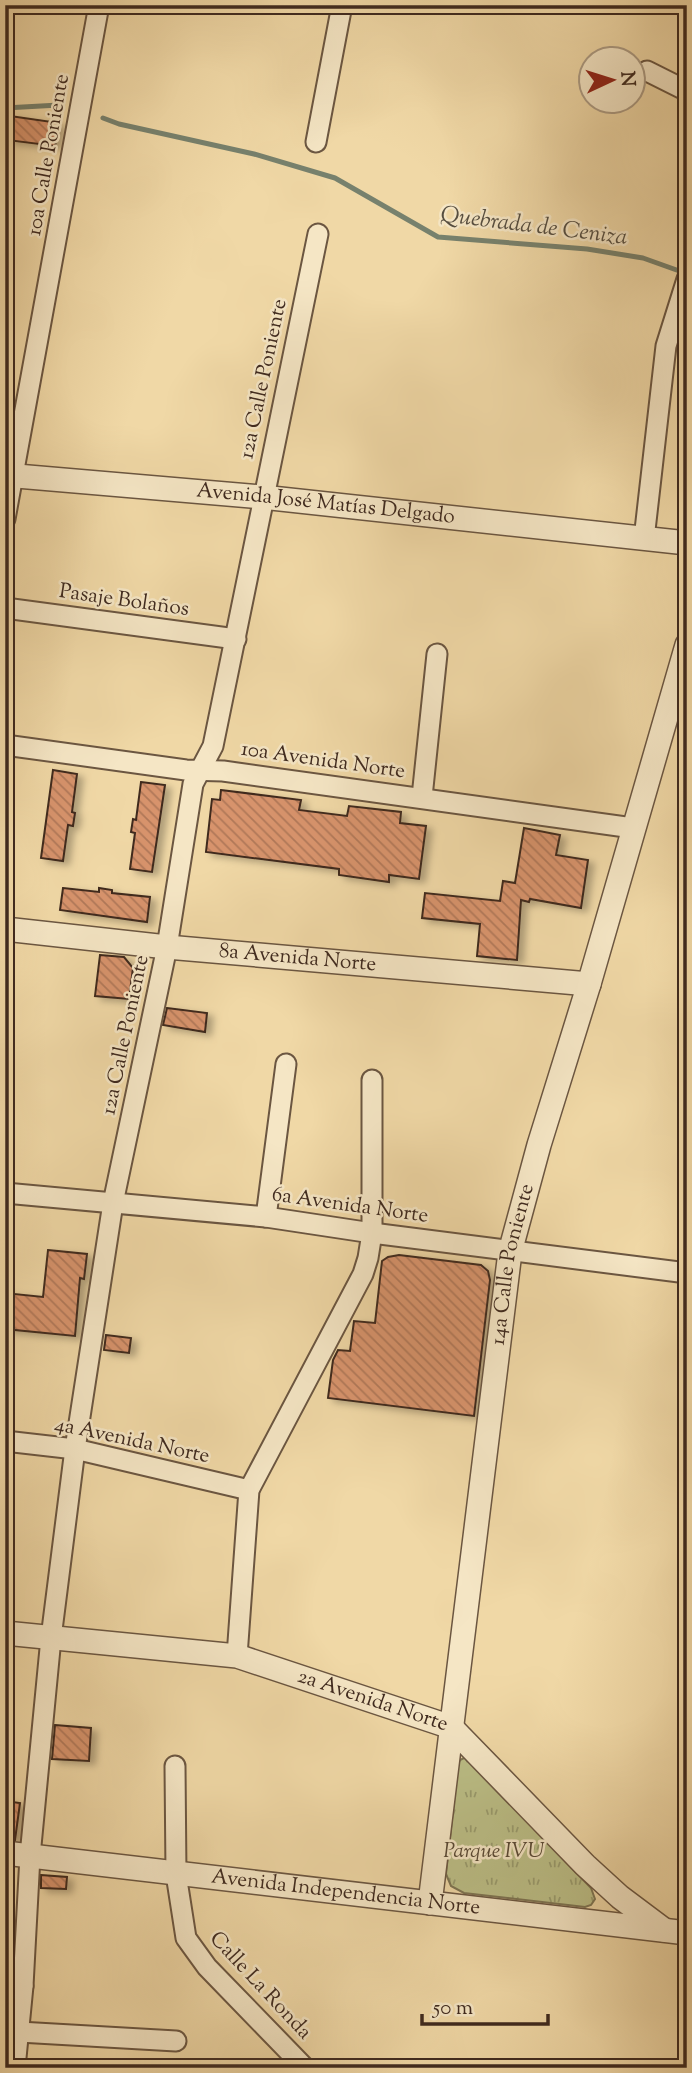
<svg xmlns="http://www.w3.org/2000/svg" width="692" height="2073" viewBox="0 0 692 2073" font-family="'Sorts Mill Goudy',serif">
<defs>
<pattern id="park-tufts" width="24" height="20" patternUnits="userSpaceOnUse" patternTransform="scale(1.75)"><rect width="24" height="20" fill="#bbbe86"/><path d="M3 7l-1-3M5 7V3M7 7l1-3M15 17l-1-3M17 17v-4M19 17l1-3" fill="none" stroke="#999b6d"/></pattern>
<pattern id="building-back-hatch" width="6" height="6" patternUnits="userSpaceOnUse" patternTransform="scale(1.75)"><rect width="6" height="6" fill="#d7936c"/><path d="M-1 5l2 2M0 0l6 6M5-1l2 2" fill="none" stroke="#b07858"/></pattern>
<filter id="shadow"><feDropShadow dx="6" dy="3.5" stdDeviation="3.5" flood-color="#0004"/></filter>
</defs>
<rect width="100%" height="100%" fill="#f0d8a6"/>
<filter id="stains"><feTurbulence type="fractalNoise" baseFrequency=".00286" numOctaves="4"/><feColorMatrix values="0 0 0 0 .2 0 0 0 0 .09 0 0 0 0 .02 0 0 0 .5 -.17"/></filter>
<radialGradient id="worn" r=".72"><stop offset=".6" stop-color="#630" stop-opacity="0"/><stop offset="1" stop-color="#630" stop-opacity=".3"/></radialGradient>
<path fill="url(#park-tufts)" stroke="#7d7452" stroke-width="2" d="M 466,1757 L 591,1888 L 595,1899 L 591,1905 L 585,1907 L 464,1893 L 451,1886 L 446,1874 L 458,1764 L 460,1760 Z"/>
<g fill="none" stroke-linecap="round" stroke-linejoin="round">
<g stroke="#77816d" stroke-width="5">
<path d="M 5,108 L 59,105"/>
<path d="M 103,118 L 119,124 L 254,154 L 335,178 L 438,237 L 587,249 L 643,258 L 685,273"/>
</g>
</g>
<g fill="url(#building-back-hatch)" stroke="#3f2a1f" stroke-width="2" filter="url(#shadow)">
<path d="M 10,116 L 59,123 L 55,146 L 7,140 Z"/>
<path d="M 53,770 L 77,774 L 72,812 L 75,813 L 73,826 L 68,825 L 63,861 L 41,858 Z"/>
<path d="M 141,782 L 165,785 L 152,872 L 130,869 L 135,833 L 131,832 L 133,819 L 136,820 Z"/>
<path d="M 221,790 L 301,800 L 299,810 L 347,816 L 349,806 L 401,812 L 400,823 L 426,826 L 419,879 L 389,875 L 389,882 L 339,875 L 339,869 L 206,852 L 212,799 L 220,800 Z"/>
<path d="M 524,828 L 560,835 L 556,855 L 588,860 L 581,908 L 530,899 L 529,902 L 521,900 L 517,960 L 477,956 L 480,924 L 422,918 L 425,893 L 500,901 L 503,881 L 515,883 Z"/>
<path d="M 63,888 L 99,892 L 99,888 L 112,890 L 112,893 L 150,897 L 147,922 L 60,910 Z"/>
<path d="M 100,955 L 124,957 L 133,968 L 129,999 L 95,996 Z"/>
<path d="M 167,1008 L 207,1013 L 205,1032 L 163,1025 Z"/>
<path d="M 48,1250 L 87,1254 L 84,1279 L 80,1278 L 75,1336 L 5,1329 L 5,1293 L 43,1297 Z"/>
<path d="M 399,1255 L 481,1265 L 488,1271 L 490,1280 L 474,1416 L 328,1398 L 333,1360 L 338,1350 L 350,1351 L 354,1321 L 375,1323 L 382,1261 L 388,1257 Z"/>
<path d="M 106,1335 L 131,1338 L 129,1353 L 104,1350 Z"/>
<path d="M 55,1725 L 91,1728 L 89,1761 L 52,1759 Z"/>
<path d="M 5,1801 L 20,1803 L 15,1840 L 5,1839 Z"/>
<path d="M 41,1875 L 67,1877 L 66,1889 L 41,1888 Z"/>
</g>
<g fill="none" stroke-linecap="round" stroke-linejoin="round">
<g stroke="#6b5641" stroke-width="23">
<g id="minor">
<path d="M 647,71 L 687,91"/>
<path d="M 316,142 L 342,5"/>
<path d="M 5,519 L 99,5"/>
<path d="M 644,539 L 666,346 L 687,279"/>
<path d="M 5,608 L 236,639"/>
<path d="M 5,745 L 186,770 L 223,771 L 633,828"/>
<path d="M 422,797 L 437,654"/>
<path d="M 5,1193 L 266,1217 L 372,1233 L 687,1273"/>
<path d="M 266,1217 L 286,1064"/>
<path d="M 5,1441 L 75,1449 L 249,1490"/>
<path d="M 237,1656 L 249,1490 L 363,1274 L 368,1258 L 372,1233 L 372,1080"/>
<path d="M 175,1766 L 176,1874 L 186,1938 L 207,1967 L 305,2068"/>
<path d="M 5,1984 L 23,1986"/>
<path d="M 19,2032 L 176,2041"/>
<path d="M 15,2068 L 23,1986 L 30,1856 L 51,1638 L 75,1449 L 113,1203 L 167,947 L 193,784 L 213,746 L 318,234"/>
</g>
</g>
<g stroke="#6b5641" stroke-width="26">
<g id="tertiary">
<path id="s1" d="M 5,475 L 262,497 L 687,543"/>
<path id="s2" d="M 5,929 L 167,947 L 589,984"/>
<path id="s3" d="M 5,1633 L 237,1656 L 451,1727 L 585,1865 L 620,1897 L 664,1930"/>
<path id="s4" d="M 5,1853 L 687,1933"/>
<path id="s5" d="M 430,1903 L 510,1252 L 539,1145 L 589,984 L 687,645"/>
</g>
</g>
<use href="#minor" stroke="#f5e6c5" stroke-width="19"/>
<use href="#tertiary" stroke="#f5e6c5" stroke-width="23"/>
</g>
<g text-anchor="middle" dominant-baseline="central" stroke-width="5" stroke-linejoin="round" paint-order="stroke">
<g font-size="21" fill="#3f2a1f" stroke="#f5e6c5">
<text transform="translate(49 155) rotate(-80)">10a Calle Poniente</text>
<text transform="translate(264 379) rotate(-78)">12a Calle Poniente</text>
<text stroke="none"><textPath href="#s1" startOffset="322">Avenida José Matías Delgado</textPath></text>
<text transform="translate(124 601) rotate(8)">Pasaje Bolaños</text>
<text transform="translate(323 761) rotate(8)">10a Avenida Norte</text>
<text stroke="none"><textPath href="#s2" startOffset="294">8a Avenida Norte</textPath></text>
<text transform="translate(126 1035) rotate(-78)">12a Calle Poniente</text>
<text transform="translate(350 1206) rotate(8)">6a Avenida Norte</text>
<text stroke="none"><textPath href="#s5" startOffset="644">14a Calle Poniente</textPath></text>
<text transform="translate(132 1441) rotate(12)">4a Avenida Norte</text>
<text stroke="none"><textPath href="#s3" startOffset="376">2a Avenida Norte</textPath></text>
<text stroke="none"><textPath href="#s4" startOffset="343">Avenida Independencia Norte</textPath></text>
<text transform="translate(260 1986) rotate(47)">Calle La Ronda</text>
</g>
<g font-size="21" font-style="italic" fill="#584834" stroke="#f5e6c5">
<text x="494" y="1852">Parque IVU</text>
</g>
<g font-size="23" font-style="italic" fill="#564e40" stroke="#f5e6c5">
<text transform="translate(534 227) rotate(7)">Quebrada de Ceniza</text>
</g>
</g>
<rect width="692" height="2073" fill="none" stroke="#f0d8a6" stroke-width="28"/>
<rect x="7" y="7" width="678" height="2059" fill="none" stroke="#3f2a1f" stroke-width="3.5"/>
<rect x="14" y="14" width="664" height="2045" fill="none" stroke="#3f2a1f" stroke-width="2"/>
<g transform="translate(612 80) rotate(86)"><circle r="33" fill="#f5e6c5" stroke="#ac9b83" stroke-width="2"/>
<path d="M0-5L12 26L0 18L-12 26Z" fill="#8f2418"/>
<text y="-10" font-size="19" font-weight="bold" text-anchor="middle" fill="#3f2a1f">N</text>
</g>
<path d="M422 2014v10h126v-10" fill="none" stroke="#3f2a1f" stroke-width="3.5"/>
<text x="433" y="2014" font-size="21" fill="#3f2a1f" stroke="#f5e6c5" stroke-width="5" paint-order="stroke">50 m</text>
<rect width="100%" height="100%" filter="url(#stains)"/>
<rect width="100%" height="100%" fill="url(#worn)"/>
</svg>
